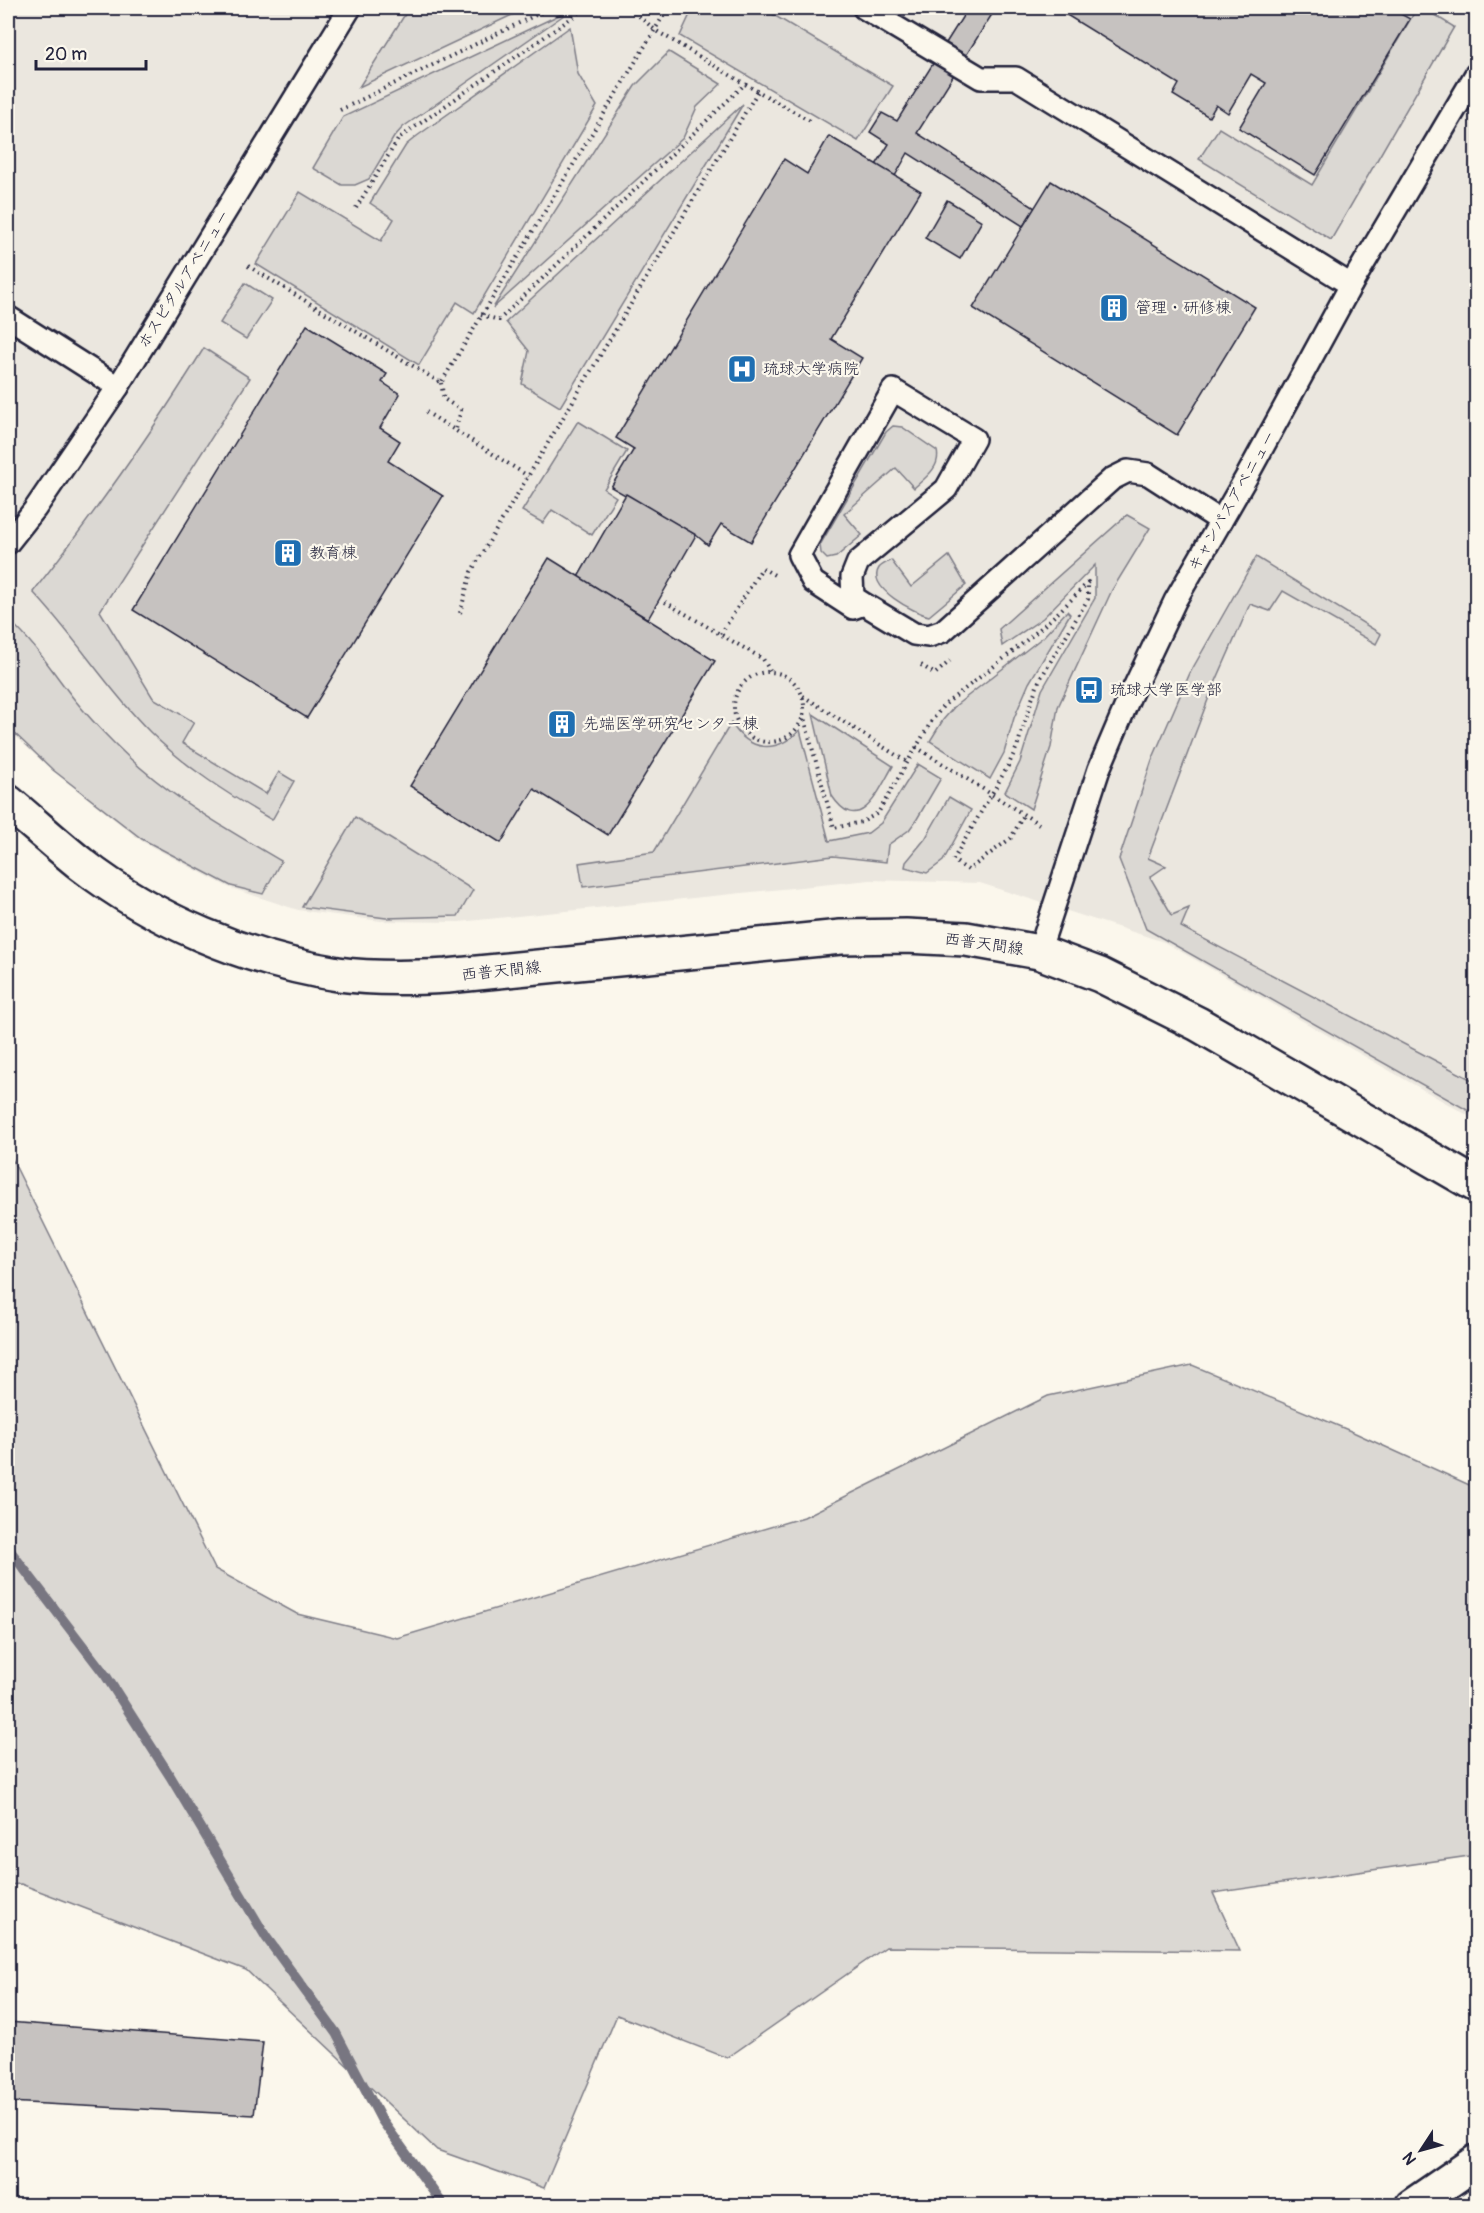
<svg xmlns="http://www.w3.org/2000/svg" width="1484" height="2213" viewBox="0 0 1484 2213" font-family="Pangolin,'Klee One',sans-serif">
<rect width="100%" height="100%" fill="#fbf7ec"/>
<filter id="ink" filterUnits="userSpaceOnUse"><feTurbulence type="fractalNoise" baseFrequency=".0167" numOctaves="2"/><feDisplacementMap in="SourceGraphic" scale="12" xChannelSelector="R" yChannelSelector="G"/><feConvolveMatrix kernelMatrix="1 2 1 2 8 2 1 2 1" color-interpolation-filters="sRGB"/></filter>
<g filter="url(#ink)">
<path fill="#ebe7df" d="M 8,8 L 1476,8 L 1476,1120 L 1164,942 L 980,883 L 870,880 L 459,922 L 381,921 L 298,910 L 228,887 L 143,842 L 53,771 L 8,730 Z"/>
<g fill="#dbd8d3" stroke="#7e7d87" stroke-width="1.5">
<path d="M 409,8 L 527,8 L 359,87 Z"/>
<path d="M 574,8 L 403,127 L 394,137 L 369,179 L 355,185 L 342,185 L 313,168 L 343,117 Z"/>
<path d="M 693,8 L 762,8 L 893,86 L 858,141 L 680,36 Z"/>
<path d="M 1417,8 L 1423,8 L 1454,27 L 1331,240 L 1199,159 L 1219,128 L 1312,185 Z"/>
<path d="M 570,27 L 578,74 L 597,106 L 474,313 L 457,302 L 419,365 L 256,264 L 300,192 L 381,241 L 394,219 L 370,203 L 406,145 L 417,136 Z"/>
<path d="M 669,52 L 721,84 L 697,107 L 683,138 L 493,308 L 635,86 Z"/>
<path d="M 743,104 L 560,407 L 522,384 L 529,351 L 506,322 Z"/>
<path d="M 245,283 L 272,300 L 246,339 L 220,323 Z"/>
<path d="M 204,348 L 250,378 L 100,611 L 153,698 L 194,722 L 182,743 L 266,794 L 279,772 L 294,781 L 272,820 C 229,795 185,767 150,732 C 107,689 75,636 33,592 C 94,514 152,433 204,348 Z"/>
<path d="M 578,421 L 627,451 L 604,489 L 616,497 L 592,535 L 552,510 L 543,523 L 522,511 Z"/>
<path d="M 893,426 L 902,427 L 937,451 C 941,467 925,478 914,488 L 896,468 L 844,514 L 862,535 L 836,557 L 827,559 L 821,553 L 820,545 L 886,432 Z"/>
<path d="M 1127,515 L 1150,528 L 1112,590 L 1058,707 L 1051,747 L 1031,809 L 1005,792 L 1020,762 L 1042,690 L 1095,598 L 1095,565 L 1043,618 L 1002,646 L 999,629 Z"/>
<path d="M 949,556 L 966,585 L 929,616 C 915,613 866,588 879,568 C 881,565 888,562 891,560 L 911,587 Z"/>
<path d="M 1256,557 L 1381,634 L 1376,644 L 1283,591 L 1270,611 L 1250,604 L 1209,697 L 1148,858 L 1166,866 L 1150,877 L 1172,915 L 1189,908 L 1181,927 L 1476,1082 L 1476,1115 L 1146,929 L 1119,859 L 1152,760 L 1190,673 Z"/>
<path d="M 1067,611 L 1070,614 L 1029,683 L 1014,718 L 1004,753 L 990,779 L 930,741 L 943,720 L 955,706 L 1043,637 Z"/>
<path d="M 10,621 C 35,644 53,672 74,699 C 86,714 100,729 114,743 C 164,794 220,825 281,861 L 263,894 L 231,886 L 142,839 L 53,770 L 8,727 L 8,624 Z"/>
<path d="M 813,714 L 893,766 C 879,790 860,838 832,796 Z"/>
<path d="M 731,723 C 750,752 776,754 800,730 L 829,841 L 868,833 L 881,823 L 918,764 L 941,778 L 917,819 L 909,830 L 888,845 L 886,862 L 833,856 L 583,887 L 579,863 L 654,852 Z"/>
<path d="M 949,797 L 971,810 L 943,861 L 927,873 L 905,867 L 906,862 L 925,839 Z"/>
<path d="M 355,817 L 473,890 L 458,916 L 386,918 L 302,907 Z"/>
<path d="M 8,1151 L 215,1569 L 297,1614 L 397,1638 L 804,1517 L 1048,1396 L 1192,1365 L 1353,1432 L 1476,1488 L 1476,1855 L 1213,1893 L 1240,1951 L 886,1947 L 727,2058 L 617,2015 L 544,2188 L 437,2150 L 246,1970 L 21,1884 L 8,1885 Z"/>
</g>
<g fill="none" stroke-linecap="round" stroke-linejoin="round">
<path stroke="#787681" stroke-width="10" d="M 8,1548 L 106,1676 L 170,1776 L 266,1937 L 336,2033 L 381,2119 L 444,2206"/>
</g>
<g fill="#c6c2c0" stroke="#22223b" stroke-width="1.5">
<path d="M 968,8 L 977,12 L 980,8 L 996,8 L 917,133 L 1035,208 L 1023,226 L 908,153 L 895,176 L 876,165 L 889,144 L 870,132 L 882,113 L 897,121 Z"/>
<path d="M 1069,8 L 1390,8 L 1410,19 L 1315,175 L 1239,128 L 1266,83 L 1251,74 L 1228,113 L 1216,105 L 1209,117 L 1173,95 L 1179,84 L 1065,14 Z"/>
<path d="M 829,136 L 921,191 L 831,339 L 862,358 L 751,542 L 721,524 L 708,545 L 696,535 L 611,487 L 634,449 L 616,438 L 784,159 L 807,174 Z"/>
<path d="M 1051,181 L 1255,307 L 1177,435 L 973,308 Z"/>
<path d="M 947,200 L 982,221 L 960,259 L 925,238 Z"/>
<path d="M 307,325 L 387,374 L 382,382 L 400,394 L 380,428 L 400,441 L 388,461 L 443,496 L 307,718 L 133,610 Z"/>
<path d="M 626,494 L 696,535 L 648,619 L 578,577 Z"/>
<path d="M 549,558 L 715,661 L 608,835 L 534,789 L 501,843 L 410,786 Z"/>
<path d="M 8,2022 L 263,2042 L 254,2115 L 8,2102 Z"/>
</g>
<g fill="none" stroke-linecap="round" stroke-linejoin="round">
<g stroke="#22223b" stroke-width="26">
<g id="service">
<path d="M 864,8 L 981,78 L 1016,78 L 1351,285"/>
<path d="M 8,317 L 118,387"/>
<path d="M 8,543 L 35,509 L 118,387 L 350,8"/>
<path d="M 864,604 L 853,597 L 852,577 L 858,562 L 946,489 L 974,439 L 893,390 L 799,555 L 813,582 L 853,608 L 864,604 L 914,634 L 929,636 L 943,631 L 1112,479 L 1128,471 L 1148,474 L 1221,521"/>
<path d="M 1039,952 L 1099,769 L 1130,696 L 1175,601 L 1247,476 L 1351,285 L 1476,74"/>
</g>
</g>
<g stroke="#22223b" stroke-width="38">
<g id="tertiary">
<path d="M 8,802 C 32,822 56,844 81,864 C 153,920 247,960 338,974 C 374,979 411,978 447,976 L 841,937 L 906,936 L 966,939 L 1039,952 L 1100,975 L 1198,1024 L 1476,1185"/>
<path d="M 1412,2206 L 1476,2162"/>
</g>
</g>
<g stroke="#22223b" stroke-width="4" stroke-dasharray="1.5 4.5" stroke-linecap="butt">
<path d="M 630,8 L 655,30 L 745,84"/>
<path d="M 340,110 L 550,8"/>
<path d="M 356,208 L 399,138 L 586,8"/>
<path d="M 248,266 L 441,383 L 668,8"/>
<path d="M 481,315 L 499,320 L 745,84 L 812,122"/>
<path d="M 441,383 L 444,399 L 461,410 L 456,429"/>
<path d="M 426,412 L 528,476"/>
<path d="M 665,602 L 763,659 L 770,671"/>
<path d="M 460,613 L 471,572 L 758,91"/>
<path d="M 721,634 L 762,568 L 776,576"/>
<path d="M 921,665 L 935,674 L 950,661"/>
<circle cx="769" cy="707" r="35"/>
<path d="M 803,696 L 907,762"/>
<path d="M 803,714 L 834,828 L 862,822 L 878,813 L 931,722 L 943,706 C 993,666 1045,630 1088,582 L 1088,599 L 1039,681 L 1031,702 L 1017,747 L 1008,766 L 953,860 L 968,870 L 1011,838 L 1024,814"/>
<path d="M 916,747 L 1039,824"/>
</g>
<use href="#service" stroke="#fbf7ec" stroke-width="21"/>
<use href="#tertiary" stroke="#fbf7ec" stroke-width="33"/>
</g>
</g>
<defs>
<g id="building-square" transform="scale(1.5)"><rect x="-9" y="-9" width="18" height="18" rx="4" fill="#1f6fb2" stroke="#fbf7ec"/><path d="M-4-6H4V6H1V3H-1V6H-4ZM-2.5-4.3h1.7v1.8h-1.7ZM.8-4.3h1.7v1.8H.8ZM-2.5-1h1.7V.8h-1.7ZM.8-1h1.7V.8H.8Z" fill="#fff"/></g>
<g id="hospital-square" transform="scale(1.5)"><rect x="-9" y="-9" width="18" height="18" rx="4" fill="#1f6fb2" stroke="#fbf7ec"/><path d="M-5-5h3v3.5h4V-5h3V5h-3V1.5h-4V5h-3Z" fill="#fff"/></g>
<g id="bus-square" transform="scale(1.5)"><rect x="-9" y="-9" width="18" height="18" rx="4" fill="#1f6fb2" stroke="#fbf7ec"/><path d="M-5-6H5V4H4V6H2V4H-2V6H-4V4H-5ZM-3.5-4V0h7V-4ZM-3.5 1.2v1.5H-2V1.2ZM2 1.2v1.5H3.5V1.2Z" fill="#fff"/></g>
</defs>
<g fill-rule="evenodd">
<use href="#building-square" x="1114" y="308"/>
<use href="#hospital-square" x="742" y="369"/>
<use href="#building-square" x="288" y="553"/>
<use href="#bus-square" x="1089" y="690"/>
<use href="#building-square" x="562" y="724"/>
</g>
<g text-anchor="middle" dominant-baseline="central" stroke-width="4.5" stroke-linejoin="round" paint-order="stroke">
<g font-size="16" fill="#22223b" stroke="#fbf7ec">
<text transform="translate(184 279) rotate(-58)">ホスピタルアベニュー</text>
<text transform="translate(1232 501) rotate(-60)">キャンパスアベニュー</text>
<text transform="translate(984 944) rotate(8)">西普天間線</text>
<text transform="translate(501 971) rotate(-6)">西普天間線</text>
</g>
<g font-size="16" fill="#22223b" stroke="#fbf7ec" text-anchor="start">
<text x="1135" y="308">管理・研修棟</text>
<text x="763" y="369">琉球大学病院</text>
<text x="309" y="553">教育棟</text>
<text x="1110" y="690">琉球大学医学部</text>
<text x="583" y="724">先端医学研究センター棟</text>
</g>
</g>
<rect width="1484" height="2213" fill="none" stroke="#fbf7ec" stroke-width="30"/>
<rect x="15" y="15" width="1454" height="2183" fill="none" stroke="#22223b" stroke-width="2" filter="url(#ink)"/>
<g transform="translate(1421 2150) rotate(234)" stroke="#fbf7ec" stroke-width="4.5" paint-order="stroke">
<path d="M0-4.5L10 22L0 15L-10 22Z" fill="#22223b"/>
<text y="-9" font-size="16" font-weight="bold" text-anchor="middle" fill="#22223b">N</text>
</g>
<path d="M36 60v9h110v-9" fill="none" stroke="#22223b" stroke-width="3"/>
<text x="45" y="60" font-size="18" fill="#22223b" stroke="#fbf7ec" stroke-width="4.5" paint-order="stroke">20 m</text>
</svg>
